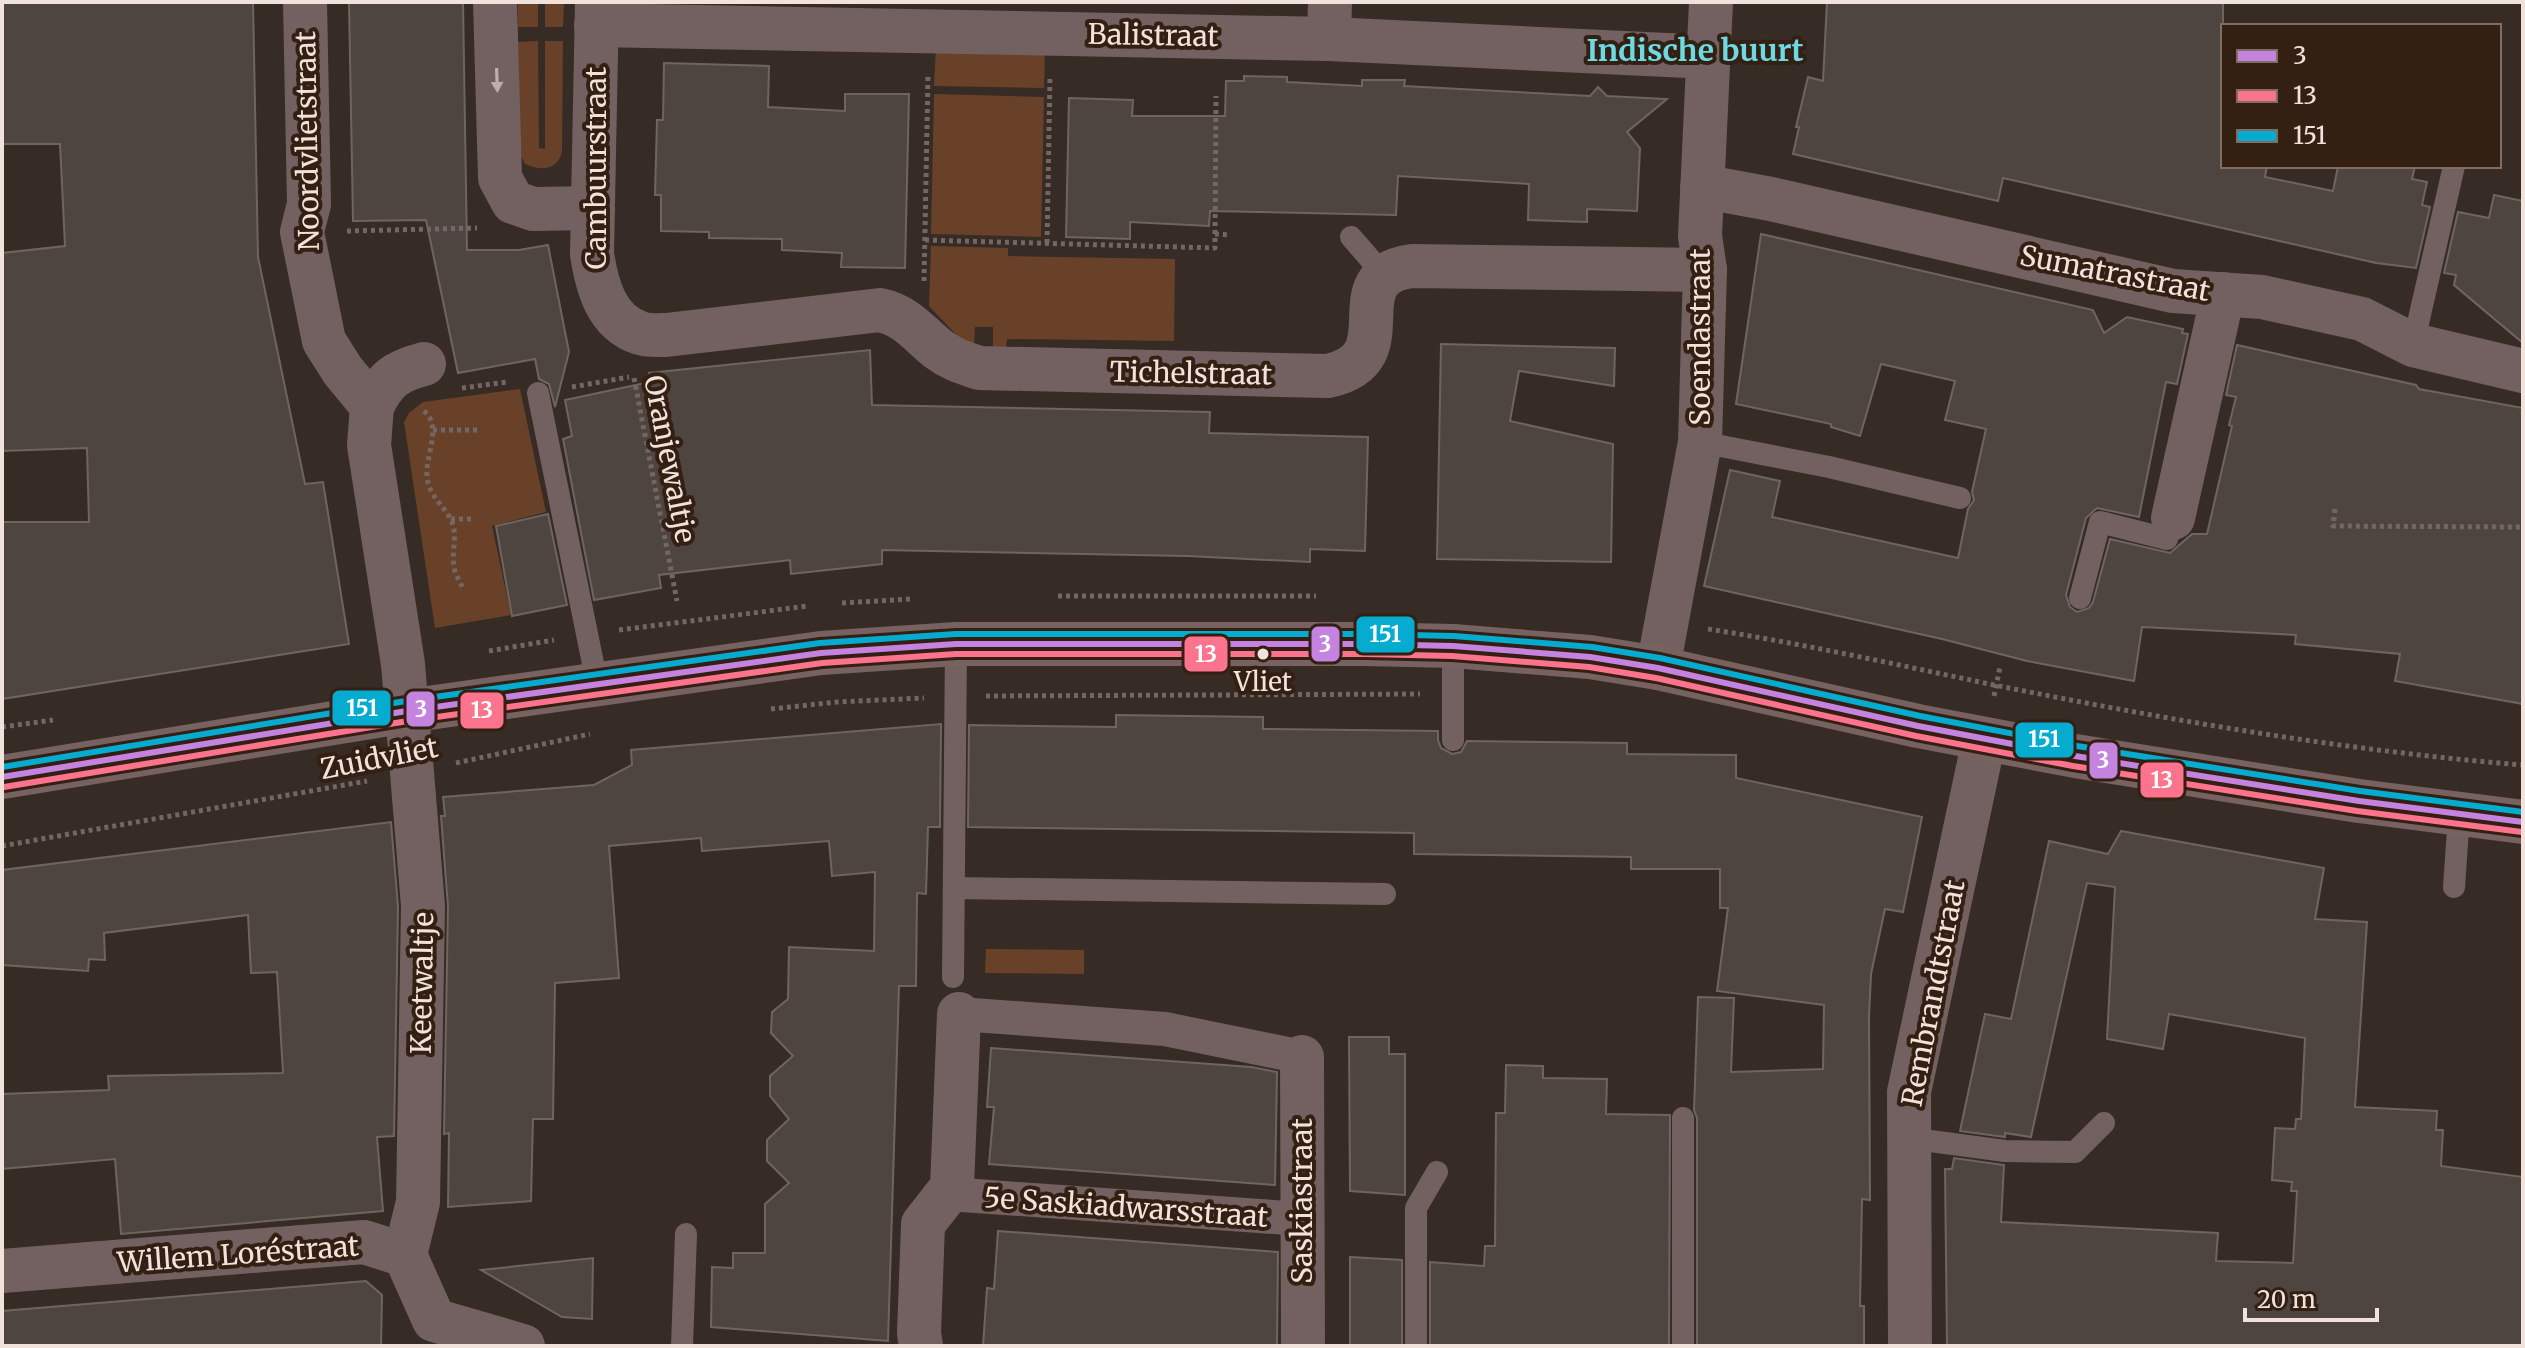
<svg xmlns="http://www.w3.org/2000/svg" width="2525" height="1348" viewBox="0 0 2525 1348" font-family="Merriweather,serif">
<rect width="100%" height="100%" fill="#362b25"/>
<g fill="#694129">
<rect x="518" y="2" width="20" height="25"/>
<path d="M 545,2 L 564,2 L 563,27 L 545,27 Z"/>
<path d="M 538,41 L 539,148 L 545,149 L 545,41 L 563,41 L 562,151 C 558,171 541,171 525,164 L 520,154 L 518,42 Z"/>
<path d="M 936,46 L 1045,49 L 1044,88 L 934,86 Z"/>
<path d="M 934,94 L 1044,97 L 1041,237 L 931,234 Z"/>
<path d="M 931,246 L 1008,248 L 1008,256 L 1175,259 L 1174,341 L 1007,339 L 1006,347 L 993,347 L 993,327 L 975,327 L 974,345 L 961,340 L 929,306 Z"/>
<path d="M 520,389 L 546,512 L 492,526 L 511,615 L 435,628 L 404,422 L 409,413 L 423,402 Z"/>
<path d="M 986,949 L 1084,950 L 1084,974 L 985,973 Z"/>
</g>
<g fill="#4f4540" stroke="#6f655f" stroke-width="2">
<path d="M 2,2 L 253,2 L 258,257 L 305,484 L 323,482 L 349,644 L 2,699 L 2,522 L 89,522 L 87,448 L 2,451 L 2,253 L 65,246 L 60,144 L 2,144 Z"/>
<path d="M 349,2 L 463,2 L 467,250 L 519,250 L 548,245 L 569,352 L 555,407 L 549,384 L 539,379 L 535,359 L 458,373 L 426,220 L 353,221 Z"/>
<path d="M 1827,2 L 2223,2 L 2223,166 L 2267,166 L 2265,177 L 2333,191 L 2338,166 L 2415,166 L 2412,179 L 2427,182 L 2422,205 L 2430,207 L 2416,268 L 2376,263 L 2003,178 L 1998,201 L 1793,154 L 1799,127 L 1796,127 L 1808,77 L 1823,81 Z"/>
<path d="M 664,63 L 769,66 L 768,107 L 845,111 L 845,94 L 909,94 L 905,268 L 841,267 L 842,253 L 782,250 L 782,239 L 709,238 L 709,232 L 661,231 L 661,195 L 655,195 L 656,157 L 657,120 L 663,120 Z"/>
<path d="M 1244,76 L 1287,77 L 1287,82 L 1362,86 L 1362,80 L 1405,80 L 1404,86 L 1590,96 L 1598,87 L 1607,96 L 1667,99 L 1627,132 L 1640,148 L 1637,211 L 1587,209 L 1587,222 L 1528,220 L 1529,184 L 1398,176 L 1396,215 L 1210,211 L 1209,226 L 1130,222 L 1130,239 L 1066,237 L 1069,98 L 1133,100 L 1132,116 L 1225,116 L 1226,81 L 1244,81 Z"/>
<path d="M 2494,195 L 2523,201 L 2523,343 L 2454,285 L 2456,275 L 2444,273 L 2458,212 L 2489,218 Z"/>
<path d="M 1761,234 L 2093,310 L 2104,333 L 2127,317 L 2183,329 L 2182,333 L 2188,334 L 2177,384 L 2166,382 L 2139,517 L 2097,508 L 2086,518 L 2066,595 L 2070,607 L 2077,612 L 2089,608 L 2093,602 L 2110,539 L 2170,553 L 2192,534 L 2207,534 L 2232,426 L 2229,425 L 2236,397 L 2226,395 L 2237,345 L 2416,385 L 2419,389 L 2523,408 L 2523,704 L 2395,681 L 2400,654 L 2295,644 L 2296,635 L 2142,627 L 2134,681 L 2027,661 L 1942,639 L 1704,586 L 1730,470 L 1780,481 L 1772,517 L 1958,558 L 1968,509 L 1974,500 L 1972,492 L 1986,429 L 1945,420 L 1955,381 L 1881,364 L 1860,436 L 1831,427 L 1831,424 L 1736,404 Z"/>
<path d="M 1441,344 L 1615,348 L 1614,386 L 1519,371 L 1510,421 L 1613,444 L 1611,562 L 1437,559 Z"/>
<path d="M 870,350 L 872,405 L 1210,412 L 1209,433 L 1368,437 L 1365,551 L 1310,549 L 1310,562 L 1188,556 L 882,550 L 882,564 L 791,574 L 790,560 L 659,575 L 661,588 L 594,600 L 563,439 L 572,436 L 565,400 L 650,382 L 649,373 Z"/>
<path d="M 548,514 L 567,605 L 512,616 L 496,526 Z"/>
<path d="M 1116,715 L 1263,717 L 1263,729 L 1438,731 L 1438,740 L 1441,748 L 1452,754 L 1461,752 L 1467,741 L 1627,743 L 1627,754 L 1736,755 L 1736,778 L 1922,817 L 1903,912 L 1885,909 L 1871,974 L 1869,1017 L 1870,1200 L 1862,1199 L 1860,1306 L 1864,1306 L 1864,1346 L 1697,1346 L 1697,1118 L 1694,1110 L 1698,997 L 1734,998 L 1731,1072 L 1823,1069 L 1824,1005 L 1717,991 L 1728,908 L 1720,908 L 1720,869 L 1631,869 L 1631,857 L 1414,854 L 1414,833 L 968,827 L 969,725 L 1116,727 Z"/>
<path d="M 941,724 L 940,827 L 928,827 L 926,894 L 917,893 L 916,986 L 899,986 L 888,1341 L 711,1327 L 712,1267 L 733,1268 L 733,1253 L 765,1253 L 765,1204 L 789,1183 L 767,1161 L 767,1140 L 789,1119 L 770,1096 L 770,1076 L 793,1056 L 771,1033 L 772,1012 L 788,999 L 789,947 L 874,951 L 875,872 L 832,876 L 829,841 L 702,851 L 701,838 L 609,846 L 619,978 L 555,983 L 553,1119 L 533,1119 L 531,1201 L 448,1207 L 449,1133 L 444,1134 L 448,906 L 441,816 L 445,816 L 443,797 L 594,785 L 632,765 L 631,750 Z"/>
<path d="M 391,822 L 398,907 L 394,1136 L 377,1137 L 383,1211 L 121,1234 L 115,1159 L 2,1169 L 2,1094 L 109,1090 L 108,1076 L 283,1073 L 277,972 L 251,973 L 248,915 L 104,933 L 105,960 L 89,959 L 88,971 L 2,965 L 2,870 Z"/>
<path d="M 2121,831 L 2324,868 L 2315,919 L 2367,922 L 2355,1107 L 2437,1111 L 2436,1130 L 2443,1130 L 2441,1166 L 2523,1177 L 2523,1346 L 1947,1346 L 1945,1169 L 1952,1169 L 1954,1158 L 2004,1165 L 2001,1222 L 2218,1233 L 2216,1261 L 2293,1263 L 2297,1191 L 2291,1191 L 2292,1182 L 2272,1180 L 2275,1128 L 2295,1129 L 2296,1119 L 2301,1119 L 2305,1038 L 2169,1014 L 2163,1049 L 2107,1039 L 2115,887 L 2087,883 L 2031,1137 L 2005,1133 L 2005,1137 L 1960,1131 L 1985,1014 L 2011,1019 L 2049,841 L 2108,854 Z"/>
<path d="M 1349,1037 L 1389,1037 L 1389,1054 L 1405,1054 L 1405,1195 L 1350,1191 Z"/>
<path d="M 991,1048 L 1251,1067 L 1277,1072 L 1275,1185 L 989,1164 L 994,1107 L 987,1107 Z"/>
<path d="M 1506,1065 L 1543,1066 L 1543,1078 L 1607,1079 L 1606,1114 L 1670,1115 L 1669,1346 L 1430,1346 L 1430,1262 L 1484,1266 L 1485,1246 L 1495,1246 L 1496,1113 L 1505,1113 Z"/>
<path d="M 998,1231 L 1278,1252 L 1277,1346 L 983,1346 L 987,1288 L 994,1289 Z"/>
<path d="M 1350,1257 L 1402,1260 L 1402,1346 L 1350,1346 Z"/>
<path d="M 593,1258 L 592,1319 L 562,1317 L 481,1270 Z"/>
<path d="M 366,1281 L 382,1295 L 381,1346 L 2,1346 L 2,1311 Z"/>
</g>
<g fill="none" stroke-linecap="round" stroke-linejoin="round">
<g stroke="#746665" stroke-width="5" stroke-dasharray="4 4" stroke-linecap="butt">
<path d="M 347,231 L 477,228"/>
<path d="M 1215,234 L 1216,96"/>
<path d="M 925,240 L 1215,248 L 1215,234 L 1229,235"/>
<path d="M 1047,243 L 1050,76"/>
<path d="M 924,281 L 928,75"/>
<path d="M 634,378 L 677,601"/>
<path d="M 572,387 L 629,377"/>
<path d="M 462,388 L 507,382"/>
<path d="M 424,411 C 443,427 425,455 427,476 C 428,494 442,504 450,518 C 459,533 451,551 454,567 C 455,575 461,582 463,590"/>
<path d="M 433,430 L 477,430"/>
<path d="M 2335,509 L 2333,526 L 2523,527"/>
<path d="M 451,519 L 474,519"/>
<path d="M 1058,596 L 1316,596"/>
<path d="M 842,603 L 912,599"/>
<path d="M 1708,629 C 1804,644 1899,665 1994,685 C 2169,720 2346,751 2523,765"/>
<path d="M 619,630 L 808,606"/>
<path d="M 489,651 L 554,640"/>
<path d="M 986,696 L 1420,694"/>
<path d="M 1994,696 L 2000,667"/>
<path d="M 771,709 L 837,702 L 924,698"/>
<path d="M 2,727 L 53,720"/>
<path d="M 456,763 L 590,734"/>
<path d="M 2,846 L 367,781"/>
</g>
<g stroke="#736161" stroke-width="22">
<path d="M 1351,237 L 1384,275"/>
<path d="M 2413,345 L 2454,166"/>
<path d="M 538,393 L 597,683"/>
<path d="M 1700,442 L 1829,467 L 1960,498"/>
<path d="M 2080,598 L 2100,522 L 2167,539 L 2173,518"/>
<path d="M 1453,646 L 1453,740"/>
<path d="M 2454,887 L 2459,815"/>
<path d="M 954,888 L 1385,894"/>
<path d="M 953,977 L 956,644"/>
<path d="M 1908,1138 L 2005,1151 L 2075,1152 L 2104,1123"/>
<path d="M 682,1346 L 686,1234"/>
<path d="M 1416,1346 L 1416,1208 L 1437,1172"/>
<path d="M 1683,1346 L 1683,1118"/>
</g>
<g stroke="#736161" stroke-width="34">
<path d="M 959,1014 L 1165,1029 L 1302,1057"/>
<path d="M 952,1187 L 962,1195 L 1302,1219"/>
</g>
<g stroke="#736161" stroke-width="44">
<path d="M 305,2 L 309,204 L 302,232 L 324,341 L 343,371 L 372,406 L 369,445 L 403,664 L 423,906 L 418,1202 L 405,1255"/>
<path d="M 495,2 L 500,178 L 513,202 L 533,209 L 593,208"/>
<path d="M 597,2 L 592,254 C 597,286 606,322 640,333 C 648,336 658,335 666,335 L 880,310 C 907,316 918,333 938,349 C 951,359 964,363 979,368 L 1328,376 C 1411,358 1332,277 1412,266 L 1705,270"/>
<path d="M 596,25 L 1329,39 L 1709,57"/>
<path d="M 1329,39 L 1330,2"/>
<path d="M 1702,189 L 1722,190 L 1771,199 L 2173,291 L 2262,297 L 2362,319 L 2413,345 L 2523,371"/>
<path d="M 372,406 C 386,379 394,372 424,364"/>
<path d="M 2173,518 L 2223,294"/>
<path d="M 1658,668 L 1700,442 L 1705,270 L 1700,236 L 1711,2"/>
<path d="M 1302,1057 L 1303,1346"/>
<path d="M 2,1271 L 364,1242 L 405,1255 L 434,1320 L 523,1346"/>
<path d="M 921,1346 L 919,1333 L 923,1224 L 952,1187 L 959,1014"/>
<path d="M 1910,1346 L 1909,1092 L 1984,740"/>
</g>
<path stroke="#776261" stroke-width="44" d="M 2,777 L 407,711 L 821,653 L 956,644 L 1365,644 L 1453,646 L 1590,657 L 1658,668 L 1918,726 L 2075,756 L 2359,801 L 2523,822"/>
<g stroke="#341f13" stroke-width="12">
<path id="bus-1" d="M 2,777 L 407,711 L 821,653 L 956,644 L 1365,644 L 1453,646 L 1590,657 L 1658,668 L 1918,726 L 2075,756 L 2359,801 L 2523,822"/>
</g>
<g stroke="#341f13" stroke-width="12">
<path id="bus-2" d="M 4,787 L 408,721 L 822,663 L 956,654 L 1365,654 L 1452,656 L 1589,667 L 1656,678 L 1916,736 L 2073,766 L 2357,811 L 2522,832"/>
</g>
<g stroke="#341f13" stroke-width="12">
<path id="bus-3" d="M 2,767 L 406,701 L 820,643 L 956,634 L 1365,634 L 1454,636 L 1592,647 L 1660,658 L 1920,716 L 2077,746 L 2360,791 L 2523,812"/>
</g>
<use href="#bus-1" stroke="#c483df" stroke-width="6"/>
<use href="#bus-2" stroke="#fc738d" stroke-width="6"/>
<use href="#bus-3" stroke="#06acd0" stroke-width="6"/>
</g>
<defs><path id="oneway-solid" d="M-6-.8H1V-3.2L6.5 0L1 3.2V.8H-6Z" transform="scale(2)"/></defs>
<use fill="#bfafaa" href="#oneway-solid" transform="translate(497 80) rotate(88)"/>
<circle fill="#f1e3db" stroke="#341f13" stroke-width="3" cx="1263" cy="654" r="7"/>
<g text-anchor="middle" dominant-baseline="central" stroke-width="8" stroke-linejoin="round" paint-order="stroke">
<g font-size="26" fill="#f1e3db" stroke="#341f13">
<text x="1263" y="681">Vliet</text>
</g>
<g font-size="28" fill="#f1e3db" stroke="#341f13">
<text transform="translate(1153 35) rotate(1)">Balistraat</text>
<text transform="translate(307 141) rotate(-91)">Noordvlietstraat</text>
<text transform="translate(596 168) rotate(-90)">Cambuurstraat</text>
<text transform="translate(2115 273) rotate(11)">Sumatrastraat</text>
<text transform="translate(1700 337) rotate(-90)">Soendastraat</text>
<text transform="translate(1191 373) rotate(1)">Tichelstraat</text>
<text transform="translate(670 459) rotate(79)">Oranjewaltje</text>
<text transform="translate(379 758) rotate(-11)">Zuidvliet</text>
<text transform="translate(422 983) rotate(-89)">Keetwaltje</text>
<text transform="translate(1933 993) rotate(-79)">Rembrandtstraat</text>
<text transform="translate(1302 1201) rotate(-90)">Saskiastraat</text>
<text transform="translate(1126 1207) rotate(4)">5e Saskiadwarsstraat</text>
<text transform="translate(238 1254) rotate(-4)">Willem Loréstraat</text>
</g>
<g font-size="30" font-weight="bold" fill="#6dd9e3" stroke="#341f13">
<text x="1695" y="50">Indische buurt</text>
</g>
</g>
<g stroke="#341f13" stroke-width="3">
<rect x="1355" y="615" width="61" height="39" rx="8" fill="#06acd0"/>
<rect x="1310" y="625" width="31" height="38" rx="8" fill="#c483df"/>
<rect x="1183" y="635" width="46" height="38" rx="8" fill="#fc738d"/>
<rect x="331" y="689" width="61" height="38" rx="8" fill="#06acd0"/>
<rect x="405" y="690" width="31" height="38" rx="8" fill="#c483df"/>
<rect x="459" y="691" width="46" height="39" rx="8" fill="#fc738d"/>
<rect x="2014" y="721" width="61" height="38" rx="8" fill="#06acd0"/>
<rect x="2088" y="741" width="31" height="39" rx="8" fill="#c483df"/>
<rect x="2139" y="761" width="46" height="38" rx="8" fill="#fc738d"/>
</g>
<g font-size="22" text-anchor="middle" font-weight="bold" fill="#fff">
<text x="1385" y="642">151</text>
<text x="1325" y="652">3</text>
<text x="1206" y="662">13</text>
<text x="362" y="716">151</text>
<text x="421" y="717">3</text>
<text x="482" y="718">13</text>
<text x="2044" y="747">151</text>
<text x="2103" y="768">3</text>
<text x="2162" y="788">13</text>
</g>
<rect width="2525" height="1348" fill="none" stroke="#f1e3db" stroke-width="8"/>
<rect x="2221" y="24" width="280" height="144" fill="#341f13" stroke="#806d63" stroke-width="2"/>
<rect x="2237" y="50" width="40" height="12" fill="#c483df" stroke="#806d63" stroke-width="2"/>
<text x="2293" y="64" font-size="24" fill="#f1e3db">3</text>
<rect x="2237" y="90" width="40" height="12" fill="#fc738d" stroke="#806d63" stroke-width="2"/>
<text x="2293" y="104" font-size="24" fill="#f1e3db">13</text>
<rect x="2237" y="130" width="40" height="12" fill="#06acd0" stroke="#806d63" stroke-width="2"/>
<text x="2293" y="144" font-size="24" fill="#f1e3db">151</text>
<path d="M2245 1308v12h132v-12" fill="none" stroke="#f1e3db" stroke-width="4"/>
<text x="2257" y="1308" font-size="24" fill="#f1e3db" stroke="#341f13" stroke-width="6" paint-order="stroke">20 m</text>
</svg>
